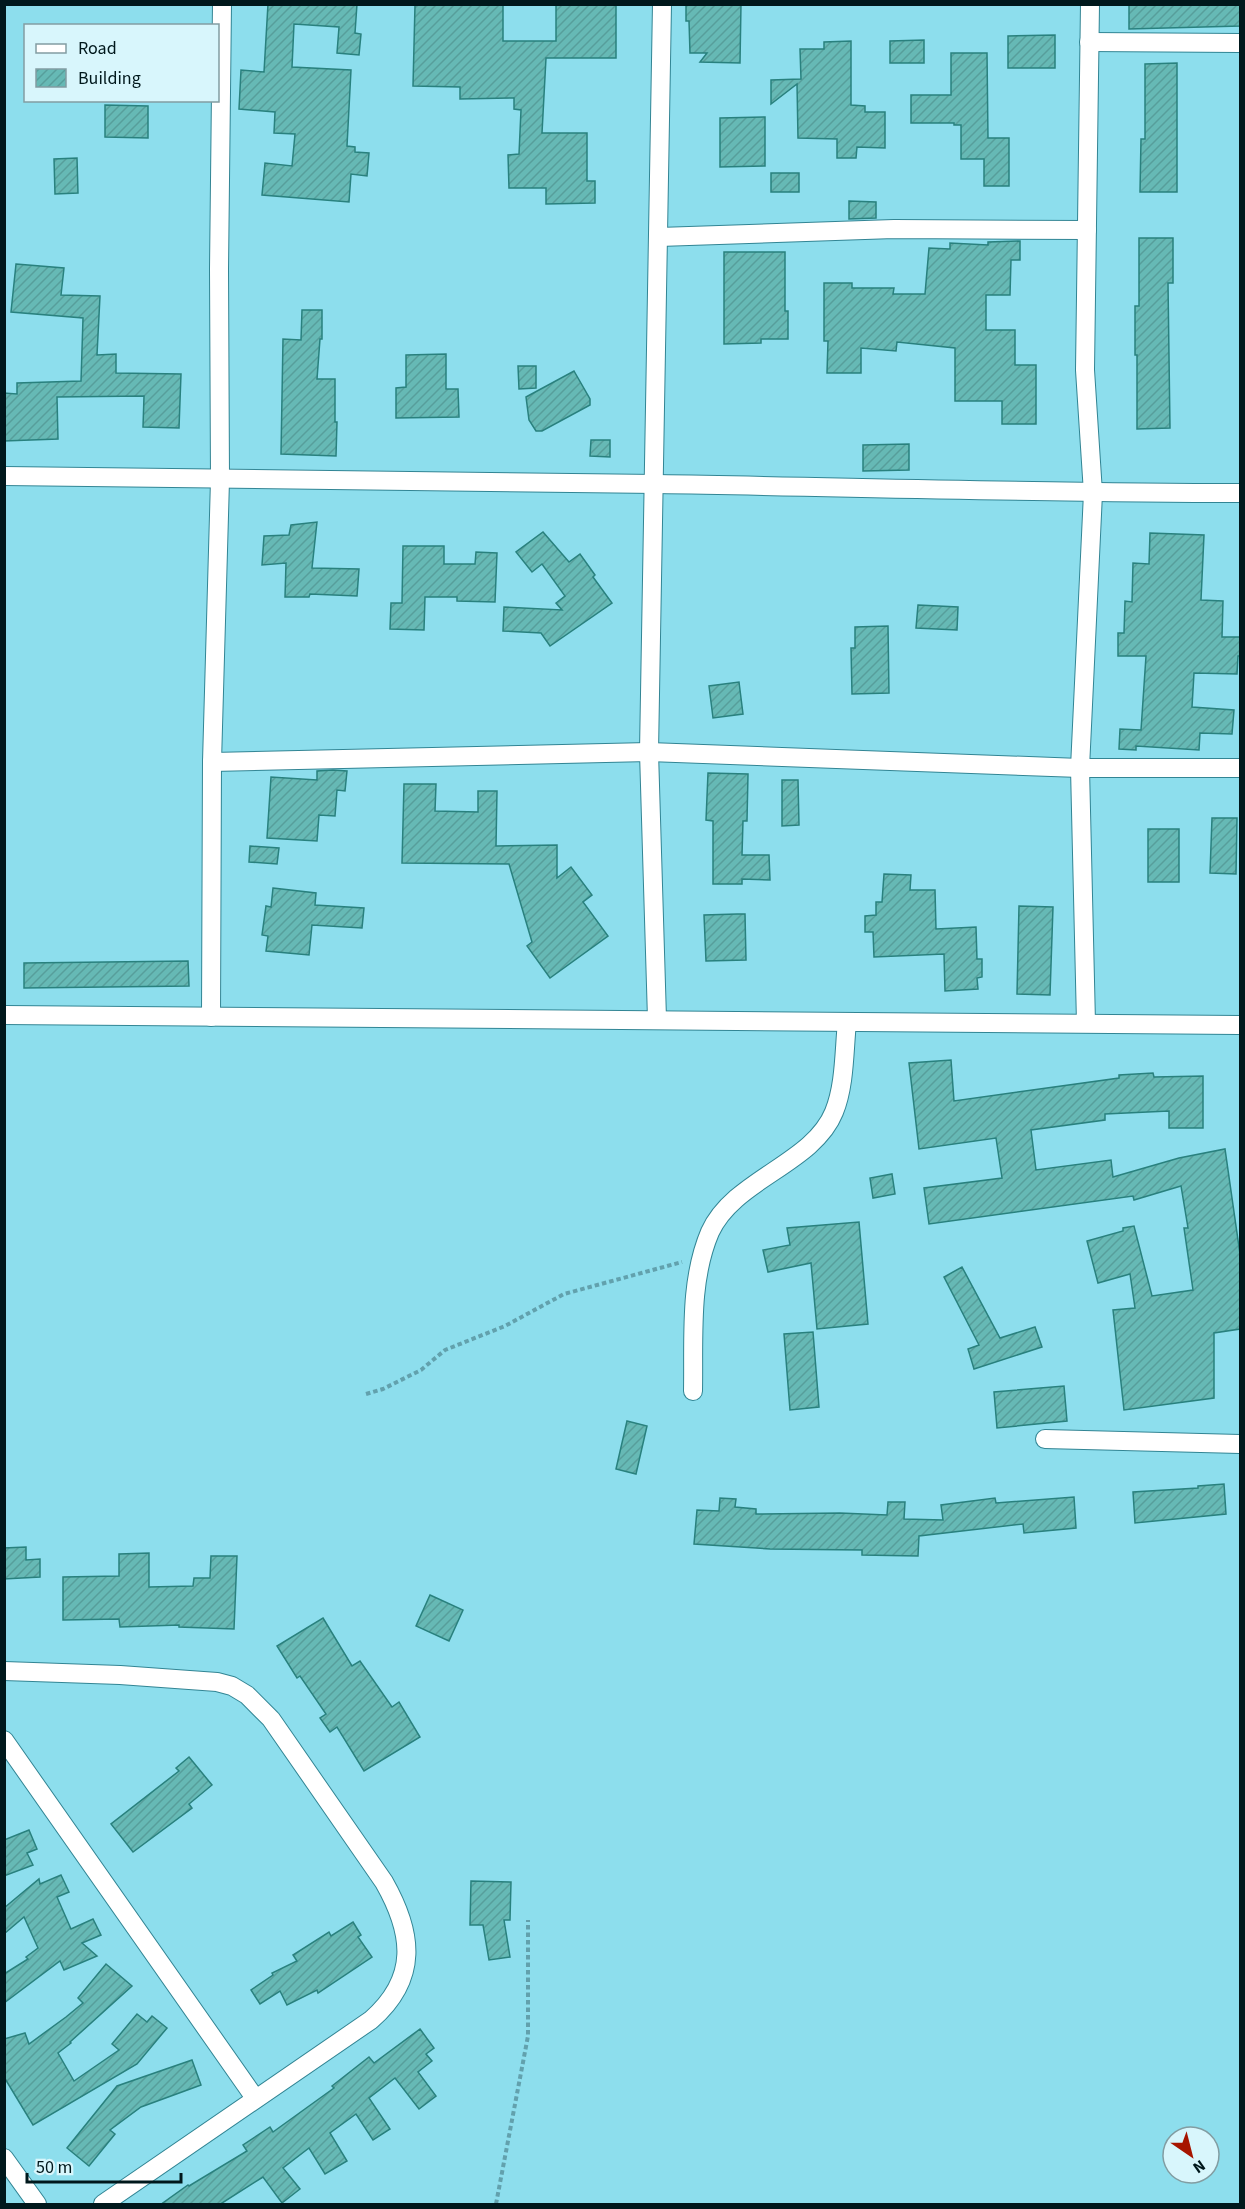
<svg xmlns="http://www.w3.org/2000/svg" width="1245" height="2209" viewBox="0 0 1245 2209" font-family="'Source Sans 3',sans-serif">
<defs>
<pattern id="building-hatch" width="6" height="6" patternUnits="userSpaceOnUse" patternTransform="scale(1.5)"><rect width="6" height="6" fill="#66b9b5"/><path d="M-1 1l2-2M0 6l6-6M5 7l2-2" fill="none" stroke="#579e9b"/></pattern>
</defs>
<rect width="100%" height="100%" fill="#8ddeed"/>
<g fill="url(#building-hatch)" stroke="#29817e" stroke-width="1.5">
<path d="M 268,4 L 357,4 L 355,33 L 361,34 L 359,55 L 337,53 L 339,27 L 294,24 L 292,67 L 351,70 L 347,146 L 355,147 L 355,152 L 369,153 L 367,176 L 351,174 L 349,202 L 262,195 L 265,163 L 292,166 L 295,134 L 274,133 L 275,112 L 239,109 L 241,70 L 264,72 Z"/>
<path d="M 556,4 L 616,4 L 616,58 L 546,58 L 542,133 L 587,133 L 587,181 L 595,181 L 595,203 L 546,204 L 546,188 L 509,188 L 508,155 L 519,154 L 521,110 L 514,109 L 514,98 L 460,99 L 460,87 L 413,86 L 415,5 L 503,5 L 503,41 L 556,41 Z"/>
<path d="M 686,4 L 741,4 L 740,63 L 700,62 L 707,53 L 690,53 L 689,21 L 686,21 Z"/>
<path d="M 1129,4 L 1240,4 L 1240,26 L 1129,29 Z"/>
<path d="M 1055,35 L 1055,68 L 1008,68 L 1008,36 Z"/>
<path d="M 924,40 L 924,63 L 890,63 L 890,41 Z"/>
<path d="M 851,41 L 851,105 L 865,106 L 865,112 L 885,112 L 885,148 L 857,147 L 856,158 L 837,158 L 837,139 L 798,138 L 797,84 L 771,104 L 771,80 L 801,79 L 800,49 L 824,49 L 824,42 Z"/>
<path d="M 951,53 L 987,53 L 988,138 L 1009,138 L 1009,186 L 984,186 L 984,159 L 961,159 L 961,125 L 954,125 L 954,123 L 911,123 L 911,95 L 951,95 Z"/>
<path d="M 1177,63 L 1177,192 L 1140,192 L 1141,139 L 1145,139 L 1145,64 Z"/>
<path d="M 105,105 L 148,106 L 148,138 L 105,137 Z"/>
<path d="M 765,117 L 765,166 L 720,167 L 720,118 Z"/>
<path d="M 77,158 L 78,193 L 55,194 L 54,159 Z"/>
<rect x="771" y="173" width="28" height="19"/>
<path d="M 849,201 L 876,202 L 876,218 L 849,219 Z"/>
<path d="M 1139,238 L 1173,238 L 1173,283 L 1168,283 L 1170,428 L 1137,429 L 1137,355 L 1135,355 L 1135,306 L 1139,306 Z"/>
<path d="M 1020,241 L 1020,260 L 1011,260 L 1010,295 L 986,295 L 986,330 L 1015,330 L 1015,365 L 1036,365 L 1036,424 L 1002,424 L 1002,401 L 955,401 L 955,348 L 897,342 L 896,351 L 861,348 L 861,373 L 827,373 L 828,341 L 824,341 L 824,283 L 852,283 L 852,288 L 894,288 L 893,294 L 925,294 L 929,248 L 950,249 L 950,243 L 988,245 L 988,242 Z"/>
<path d="M 724,252 L 785,252 L 785,311 L 788,311 L 788,339 L 761,339 L 761,343 L 724,344 Z"/>
<path d="M 16,264 L 64,268 L 61,295 L 100,296 L 97,355 L 116,354 L 116,373 L 181,374 L 179,428 L 143,427 L 144,396 L 57,397 L 58,439 L 4,441 L 4,393 L 17,394 L 17,383 L 81,381 L 83,318 L 11,312 Z"/>
<path d="M 302,310 L 322,310 L 322,339 L 320,339 L 317,379 L 335,379 L 335,422 L 337,422 L 336,456 L 281,454 L 283,339 L 301,340 Z"/>
<path d="M 446,354 L 446,389 L 458,389 L 459,417 L 396,418 L 396,388 L 406,387 L 406,355 Z"/>
<path d="M 518,366 L 536,366 L 536,388 L 519,389 Z"/>
<path d="M 574,371 L 590,399 L 590,405 L 542,431 L 536,431 L 529,420 L 526,397 Z"/>
<path d="M 591,440 L 610,440 L 610,457 L 590,456 Z"/>
<path d="M 909,444 L 909,470 L 863,471 L 863,445 Z"/>
<path d="M 317,522 L 312,568 L 359,569 L 357,596 L 310,594 L 309,597 L 285,597 L 286,563 L 262,565 L 264,536 L 289,535 L 291,525 Z"/>
<path d="M 543,532 L 569,562 L 580,554 L 595,575 L 593,577 L 612,603 L 550,646 L 541,633 L 503,631 L 504,607 L 562,610 L 556,603 L 565,596 L 542,564 L 532,572 L 516,552 Z"/>
<path d="M 1150,533 L 1204,535 L 1201,600 L 1223,601 L 1222,637 L 1240,637 L 1240,656 L 1238,656 L 1237,674 L 1194,673 L 1192,707 L 1234,710 L 1232,734 L 1200,733 L 1199,750 L 1136,746 L 1136,750 L 1119,749 L 1120,729 L 1141,730 L 1146,656 L 1118,656 L 1118,633 L 1124,633 L 1125,601 L 1132,602 L 1133,563 L 1149,564 Z"/>
<path d="M 403,546 L 444,546 L 444,564 L 475,564 L 476,552 L 497,553 L 495,602 L 457,601 L 457,597 L 425,597 L 424,630 L 390,629 L 391,603 L 402,603 Z"/>
<path d="M 918,605 L 958,607 L 957,630 L 916,628 Z"/>
<path d="M 888,626 L 889,693 L 852,694 L 851,648 L 855,648 L 855,627 Z"/>
<path d="M 739,682 L 743,714 L 713,718 L 709,686 Z"/>
<path d="M 333,770 L 347,771 L 345,791 L 337,790 L 335,816 L 319,815 L 317,841 L 267,838 L 271,777 L 317,780 L 317,771 Z"/>
<path d="M 708,773 L 748,774 L 747,821 L 743,821 L 742,855 L 769,855 L 770,880 L 742,879 L 742,884 L 713,884 L 713,821 L 706,820 Z"/>
<path d="M 782,780 L 798,780 L 799,825 L 782,826 Z"/>
<path d="M 404,784 L 436,784 L 435,811 L 478,812 L 478,791 L 497,791 L 496,846 L 557,845 L 557,878 L 571,867 L 592,895 L 583,902 L 608,936 L 550,978 L 527,946 L 532,942 L 509,864 L 402,863 Z"/>
<path d="M 1212,818 L 1237,818 L 1236,874 L 1210,873 Z"/>
<rect x="1148" y="829" width="31" height="53"/>
<path d="M 250,846 L 279,848 L 277,864 L 249,862 Z"/>
<path d="M 884,874 L 911,875 L 910,890 L 935,890 L 936,929 L 976,927 L 977,959 L 982,959 L 982,977 L 977,978 L 978,989 L 945,991 L 944,954 L 874,957 L 873,932 L 865,932 L 865,916 L 876,915 L 876,902 L 882,902 Z"/>
<path d="M 273,888 L 316,893 L 315,905 L 364,908 L 362,928 L 312,925 L 309,955 L 266,951 L 268,936 L 262,935 L 266,906 L 271,907 Z"/>
<path d="M 1019,906 L 1053,907 L 1050,995 L 1017,994 Z"/>
<path d="M 737,914 L 745,914 L 746,960 L 706,961 L 704,915 Z"/>
<path d="M 188,961 L 189,986 L 24,988 L 24,963 Z"/>
<path d="M 951,1060 L 954,1101 L 1119,1078 L 1119,1075 L 1153,1073 L 1154,1077 L 1203,1076 L 1203,1128 L 1169,1128 L 1169,1111 L 1105,1114 L 1105,1120 L 1031,1130 L 1036,1170 L 1111,1160 L 1113,1177 L 1179,1158 L 1225,1149 L 1240,1254 L 1240,1329 L 1214,1333 L 1214,1398 L 1124,1410 L 1113,1310 L 1135,1308 L 1130,1274 L 1098,1283 L 1087,1241 L 1123,1231 L 1123,1228 L 1134,1226 L 1152,1296 L 1193,1290 L 1184,1228 L 1188,1228 L 1181,1186 L 1134,1200 L 1133,1196 L 929,1224 L 924,1188 L 1002,1178 L 996,1138 L 919,1149 L 909,1063 Z"/>
<path d="M 892,1174 L 895,1194 L 873,1198 L 870,1178 Z"/>
<path d="M 859,1222 L 868,1324 L 817,1329 L 811,1263 L 768,1272 L 763,1250 L 790,1245 L 787,1228 Z"/>
<path d="M 962,1267 L 1000,1338 L 1035,1327 L 1042,1347 L 974,1369 L 968,1349 L 979,1345 L 944,1277 Z"/>
<path d="M 813,1332 L 819,1407 L 790,1410 L 784,1334 Z"/>
<path d="M 1064,1386 L 1067,1421 L 997,1428 L 994,1392 Z"/>
<path d="M 627,1421 L 647,1426 L 636,1474 L 616,1469 Z"/>
<path d="M 1224,1484 L 1226,1514 L 1135,1523 L 1133,1492 L 1198,1488 L 1198,1486 Z"/>
<path d="M 1074,1497 L 1076,1528 L 1024,1533 L 1023,1524 L 919,1536 L 918,1556 L 862,1555 L 862,1550 L 770,1549 L 694,1544 L 697,1510 L 719,1511 L 720,1498 L 736,1499 L 735,1507 L 756,1509 L 756,1514 L 840,1513 L 887,1515 L 888,1502 L 905,1502 L 904,1519 L 943,1520 L 941,1505 L 995,1498 L 996,1503 Z"/>
<path d="M 26,1547 L 26,1560 L 40,1559 L 40,1577 L 4,1579 L 4,1548 Z"/>
<path d="M 149,1553 L 149,1587 L 193,1586 L 194,1578 L 210,1578 L 211,1556 L 237,1556 L 234,1629 L 179,1627 L 179,1625 L 120,1627 L 119,1619 L 63,1620 L 63,1577 L 119,1576 L 119,1554 Z"/>
<path d="M 430,1595 L 463,1610 L 449,1641 L 416,1626 Z"/>
<path d="M 323,1618 L 352,1666 L 360,1661 L 392,1707 L 399,1702 L 420,1737 L 364,1771 L 337,1727 L 330,1732 L 320,1718 L 326,1714 L 300,1676 L 297,1678 L 277,1646 Z"/>
<path d="M 189,1757 L 212,1785 L 189,1804 L 192,1808 L 133,1852 L 111,1824 L 179,1771 L 176,1768 Z"/>
<path d="M 29,1830 L 37,1849 L 27,1853 L 33,1865 L 4,1876 L 4,1840 Z"/>
<path d="M 61,1875 L 69,1892 L 57,1897 L 71,1929 L 93,1919 L 101,1935 L 82,1943 L 97,1956 L 64,1970 L 60,1961 L 4,2003 L 4,1974 L 28,1959 L 26,1957 L 38,1948 L 24,1917 L 4,1934 L 4,1908 L 39,1879 L 40,1884 Z"/>
<path d="M 471,1881 L 511,1882 L 510,1920 L 504,1920 L 510,1957 L 489,1960 L 483,1925 L 470,1925 Z"/>
<path d="M 353,1922 L 361,1935 L 358,1937 L 372,1957 L 318,1993 L 317,1990 L 287,2005 L 280,1991 L 260,2004 L 251,1990 L 273,1975 L 272,1973 L 297,1961 L 293,1955 L 329,1932 L 331,1936 Z"/>
<path d="M 106,1964 L 132,1986 L 70,2042 L 71,2043 L 58,2053 L 74,2081 L 119,2050 L 112,2044 L 137,2014 L 147,2022 L 152,2016 L 167,2028 L 137,2064 L 33,2125 L 4,2077 L 4,2039 L 25,2033 L 29,2044 L 66,2017 L 83,2003 L 78,1998 Z"/>
<path d="M 420,2029 L 434,2048 L 426,2054 L 432,2061 L 418,2072 L 436,2096 L 419,2109 L 395,2078 L 369,2098 L 390,2129 L 373,2140 L 356,2114 L 330,2133 L 347,2161 L 325,2174 L 309,2148 L 283,2168 L 300,2189 L 282,2203 L 263,2177 L 219,2205 L 160,2205 L 188,2185 L 189,2186 L 247,2151 L 243,2145 L 270,2127 L 273,2132 L 334,2088 L 332,2086 L 369,2057 L 374,2063 Z"/>
<path d="M 192,2060 L 201,2085 L 141,2107 L 110,2130 L 115,2134 L 89,2166 L 67,2148 L 117,2086 Z"/>
</g>
<g fill="none" stroke-linecap="round" stroke-linejoin="round">
<g stroke="#328594" stroke-width="20">
<g id="street">
<path d="M 1089,42 L 1240,43"/>
<path d="M 659,237 L 894,229 L 1087,230"/>
<path d="M 4,476 C 222,480 439,480 657,484 C 851,487 1046,493 1240,493"/>
<path d="M 212,762 L 649,752 L 1080,768 L 1240,768"/>
<path d="M 4,1015 L 1240,1025"/>
<path d="M 211,1017 L 212,762 L 220,480 L 219,269 L 222,4"/>
<path d="M 657,1019 L 649,752 L 662,4"/>
<path d="M 1086,1023 L 1080,768 L 1093,493 L 1085,370 L 1090,4"/>
<path d="M 693,1391 C 694,1339 689,1281 710,1232 C 734,1179 813,1164 834,1112 C 845,1085 844,1051 847,1022"/>
<path d="M 1045,1439 L 1240,1444"/>
<path d="M 4,1671 L 120,1675 L 217,1682 L 232,1686 L 247,1695 L 271,1719 L 384,1882 C 413,1933 419,1978 371,2020 L 103,2204"/>
<path d="M 4,1740 L 255,2098"/>
<path d="M 4,2158 L 37,2204"/>
</g>
</g>
<g stroke="#62a1ad" stroke-width="4" stroke-dasharray="4.5 3" stroke-linecap="butt">
<path d="M 366,1394 L 383,1389 L 421,1370 L 445,1350 L 505,1326 L 564,1294 L 682,1262"/>
<path d="M 496,2204 L 528,2036 L 528,1920"/>
</g>
<use href="#street" stroke="#fff" stroke-width="18"/>
</g>
<rect width="1245" height="2209" fill="none" stroke="#00181c" stroke-width="12"/>
<rect x="24" y="24" width="195" height="78" fill="#d8f6fc" stroke="#829da2" stroke-width="1.5"/>
<rect x="36" y="44" width="30" height="9" fill="#ffffff" stroke="#829da2" stroke-width="1.5"/>
<text x="78" y="54" font-size="18" fill="#00181c">Road</text>
<rect x="36" y="69" width="30" height="18" fill="url(#building-hatch)" stroke="#829da2" stroke-width="1.5"/>
<text x="78" y="84" font-size="18" fill="#00181c">Building</text>
<g transform="translate(1191 2155) rotate(145)"><circle r="28" fill="#d8f6fc" stroke="#829da2" stroke-width="1.5"/>
<path d="M0-4.5L10 22L0 15L-10 22Z" fill="#a61500"/>
<text y="-9" font-size="16" font-weight="bold" text-anchor="middle" fill="#00181c">N</text>
</g>
<path d="M27 2173v9h154v-9" fill="none" stroke="#00181c" stroke-width="3"/>
<text x="36" y="2173" font-size="18" fill="#00181c" stroke="#d8f6fc" stroke-width="4.5" paint-order="stroke">50 m</text>
</svg>
